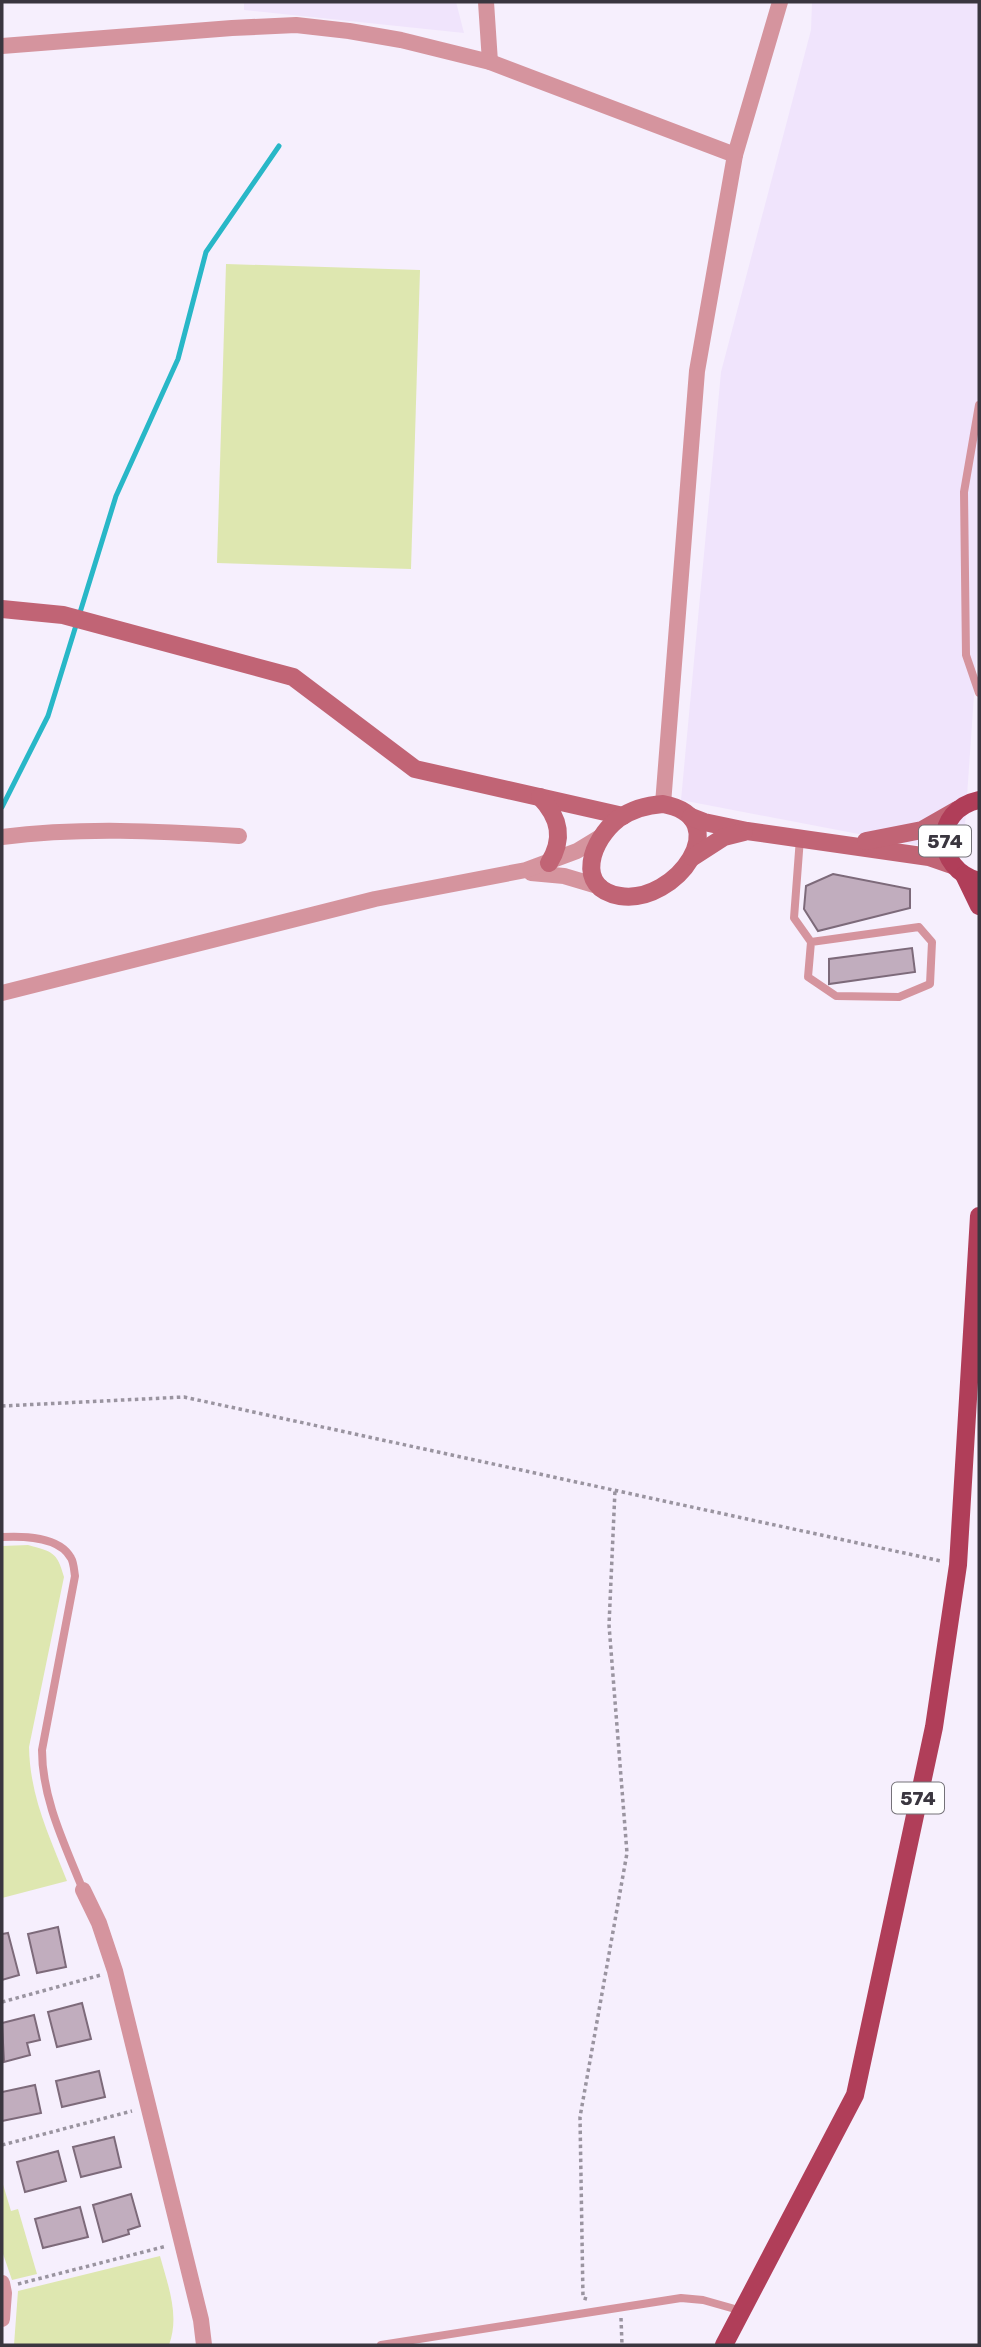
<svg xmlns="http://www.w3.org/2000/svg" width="981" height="2347" viewBox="0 0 981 2347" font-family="Rubik,sans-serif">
<rect width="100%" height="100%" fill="#f6effd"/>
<g fill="#f0e4fc">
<path d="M 244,2 L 456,2 L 464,33 L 244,10 Z"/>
<path d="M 812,2 L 979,2 L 979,623 L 963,854 L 681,800 L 721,372 L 811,30 Z"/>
</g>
<g fill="#dee7b0">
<path d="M 226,264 L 420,270 L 411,569 L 217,563 Z"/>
<path d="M 28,1545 C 52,1552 57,1551 64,1577 L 29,1747 C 30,1797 49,1835 67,1881 L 2,1898 L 2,1546 Z"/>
<path d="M 2,2181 L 11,2211 L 18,2209 L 37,2274 L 12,2280 L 2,2251 Z"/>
<path d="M 160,2256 C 168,2286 180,2315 169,2345 L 14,2345 L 18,2291 Z"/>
</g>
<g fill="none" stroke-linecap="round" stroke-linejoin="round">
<path stroke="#28b7c7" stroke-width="5" d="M 2,807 L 48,716 L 116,496 L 178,359 L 206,252 L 279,146"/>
</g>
<g fill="#c1adbe" stroke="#7d6a7a" stroke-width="2">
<path d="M 833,874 L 910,889 L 910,908 L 818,931 L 804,909 L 806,886 Z"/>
<path d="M 912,948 L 915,972 L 829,984 L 829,959 Z"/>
<path d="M 58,1927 L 66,1967 L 37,1973 L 28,1934 Z"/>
<path d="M 8,1933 L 19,1975 L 2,1980 L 2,1934 Z"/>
<path d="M 82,2003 L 91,2039 L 57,2047 L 48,2012 Z"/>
<path d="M 34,2015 L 40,2040 L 27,2043 L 30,2055 L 4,2062 L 2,2023 Z"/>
<path d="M 99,2071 L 105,2097 L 62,2107 L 56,2081 Z"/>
<path d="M 35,2085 L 41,2113 L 2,2121 L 2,2092 Z"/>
<path d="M 114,2137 L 121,2167 L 81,2177 L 73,2147 Z"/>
<path d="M 58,2151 L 66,2181 L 25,2192 L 17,2162 Z"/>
<path d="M 131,2194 L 140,2226 L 128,2230 L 129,2234 L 103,2242 L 93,2205 Z"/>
<path d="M 80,2207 L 88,2237 L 43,2248 L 35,2219 Z"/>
</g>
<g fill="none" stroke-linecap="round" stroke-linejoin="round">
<g stroke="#9a94a0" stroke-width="3.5" stroke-dasharray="3.5 3.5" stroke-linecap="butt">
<path d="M 2,1406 L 184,1397 L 941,1561"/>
<path d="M 2,2002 L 101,1975"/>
<path d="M 2,2145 L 132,2111"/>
<path d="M 18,2284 L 167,2246"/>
<path d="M 587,2299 L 583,2298 L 580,2117 L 627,1853 L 609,1625 L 615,1490"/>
<path d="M 621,2318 L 622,2345"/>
</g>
<g stroke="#d5949e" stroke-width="8">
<path d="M 979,405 L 964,492 L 966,655 L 979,693"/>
<path d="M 800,838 L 794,918 L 811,942 L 919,927 L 932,942 L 930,984 L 899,997 L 836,996 L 808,977 L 811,942"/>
<path d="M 2,1537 C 23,1536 59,1536 71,1558 C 74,1563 74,1571 75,1576 L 42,1750 C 42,1799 65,1845 83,1890"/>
<path d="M 381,2345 L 681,2298 L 703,2300 L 742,2311"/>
</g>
<g stroke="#d5949e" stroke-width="16">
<path d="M 486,2 L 490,62"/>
<path d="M 2,46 L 232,28 L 296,25 L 349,31 L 401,40 L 490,62 L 735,155"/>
<path d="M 663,804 L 697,371 L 735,155 L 780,2"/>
<path d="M 2,837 C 81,827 159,831 239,836"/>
<path d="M 531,873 L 564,876 L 601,887"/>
<path d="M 2,993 L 375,899 L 526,870 L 577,851 L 600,837"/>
<path d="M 83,1890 L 99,1923 L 115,1971 L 201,2320 L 204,2345"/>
<path d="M 2,2283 L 4,2293 L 2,2319"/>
</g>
<g stroke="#c16475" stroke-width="18">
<path d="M 2,609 L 63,615 L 293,677 L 415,769 L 623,816"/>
<path d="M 540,797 C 560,818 564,839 549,863"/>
<path d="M 663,804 C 738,818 676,905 620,896 C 573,888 592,839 618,819 C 632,809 647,805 663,804 Z"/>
<path d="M 691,817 L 704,822 L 747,831 L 929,857 L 952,865"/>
<path d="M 866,841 L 922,830 L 957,810"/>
<path d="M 693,857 L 724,837 L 744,832"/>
</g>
<g stroke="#b03e59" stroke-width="18">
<path d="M 979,800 C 932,810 934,869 979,881"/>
<path d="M 964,875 L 979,906"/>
<path d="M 724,2345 L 855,2095 L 934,1727 L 958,1565 L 979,1216"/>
</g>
</g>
<g text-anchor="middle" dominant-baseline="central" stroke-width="5" stroke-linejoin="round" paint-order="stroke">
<g fill="#fff" stroke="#757279" stroke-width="2">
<rect x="919" y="825.5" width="52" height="31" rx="5"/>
<rect x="892" y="1782.5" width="52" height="31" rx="5"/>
</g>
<g font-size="19" font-weight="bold" fill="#3a363f">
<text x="945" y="841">574</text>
<text x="918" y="1798">574</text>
</g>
</g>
<rect width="981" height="2347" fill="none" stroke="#3a363f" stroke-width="7"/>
</svg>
